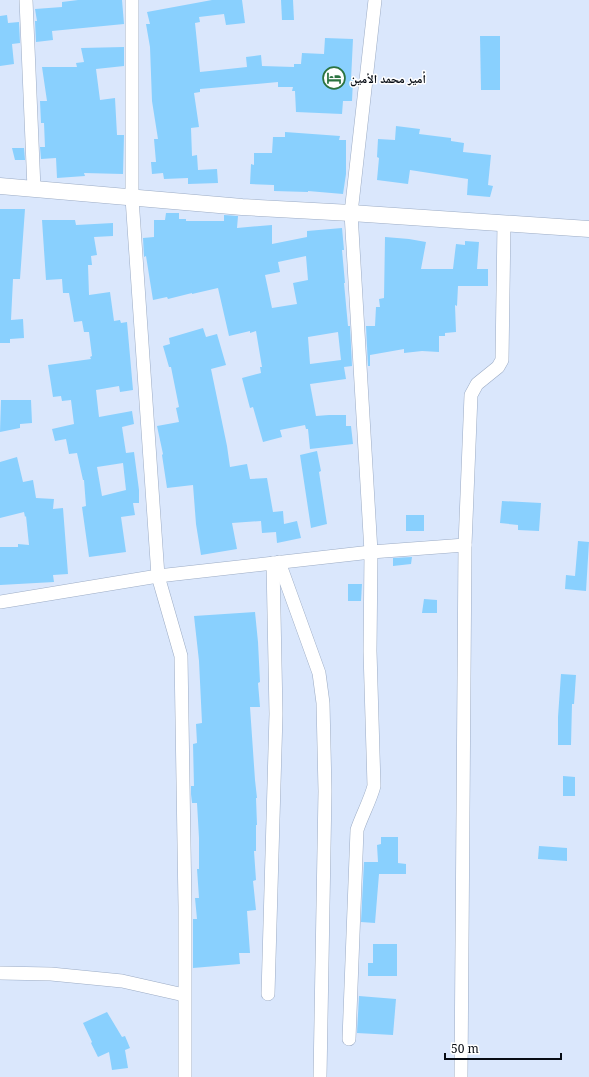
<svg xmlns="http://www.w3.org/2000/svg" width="589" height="1077" viewBox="0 0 589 1077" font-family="'Noto Serif','Noto Naskh Arabic',serif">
<rect width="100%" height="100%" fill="#dae7fc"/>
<g fill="#89d0fe" fill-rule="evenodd">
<path d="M 78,0 L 122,0 L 124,24 L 52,31 L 53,40 L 36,42 L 35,21 L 37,21 L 35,9 L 62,7 L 62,2 Z"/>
<path d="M 212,0 L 242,0 L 245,23 L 226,25 L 224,14 L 199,17 L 200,22 L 195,23 L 200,72 L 247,67 L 246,57 L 261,55 L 262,66 L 294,67 L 294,64 L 301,64 L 302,53 L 324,54 L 325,38 L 353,39 L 351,80 L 353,80 L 352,101 L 343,101 L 342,114 L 296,112 L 295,91 L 292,91 L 293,87 L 278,87 L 278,82 L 200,89 L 200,92 L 194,93 L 199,127 L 191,128 L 192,156 L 197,155 L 198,170 L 217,169 L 218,183 L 188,184 L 188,178 L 164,179 L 163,173 L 152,174 L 151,162 L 156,162 L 154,139 L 158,139 L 152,101 L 150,47 L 146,24 L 150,24 L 147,12 Z"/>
<path d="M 281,0 L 293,0 L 294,20 L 282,20 Z"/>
<path d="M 7,15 L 8,23 L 19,22 L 20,43 L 12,44 L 14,64 L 0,66 L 0,16 Z"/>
<path d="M 480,36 L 500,36 L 500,90 L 481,90 Z"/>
<path d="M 124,47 L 124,66 L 96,69 L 100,100 L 115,98 L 117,135 L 124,135 L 123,174 L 84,173 L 85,176 L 57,178 L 56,158 L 41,159 L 40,147 L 45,147 L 44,123 L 41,123 L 40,101 L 47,101 L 42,67 L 77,67 L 76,63 L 84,62 L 81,48 Z"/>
<path d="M 396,126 L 420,129 L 419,134 L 451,138 L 451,141 L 464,143 L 463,152 L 491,155 L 488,185 L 493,186 L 490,197 L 467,195 L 468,179 L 410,170 L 408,184 L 377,180 L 379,158 L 377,157 L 378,139 L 395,140 Z"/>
<path d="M 285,132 L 340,136 L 339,140 L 346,140 L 346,174 L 343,194 L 308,191 L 308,192 L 274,191 L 274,185 L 250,184 L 251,164 L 254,165 L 254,153 L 272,153 L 273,137 L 285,137 Z"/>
<path d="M 12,148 L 24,148 L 25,160 L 15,160 Z"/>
<path d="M 0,209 L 25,209 L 20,279 L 13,279 L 11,320 L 23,319 L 24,338 L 10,339 L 10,343 L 0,343 Z"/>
<path d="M 166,213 L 179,213 L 179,219 L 186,219 L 186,221 L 224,221 L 224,215 L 238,216 L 237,228 L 272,225 L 272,244 L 307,237 L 307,231 L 342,228 L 344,250 L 342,250 L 345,283 L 344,283 L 348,326 L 350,326 L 352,366 L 344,367 L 346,379 L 310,384 L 316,416 L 329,415 L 346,415 L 346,426 L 351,426 L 353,444 L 310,449 L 308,429 L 306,429 L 305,425 L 280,430 L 282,437 L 263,442 L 253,407 L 250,408 L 242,378 L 261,373 L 260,367 L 262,367 L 256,331 L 250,333 L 250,331 L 229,336 L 218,288 L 192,294 L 192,293 L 168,299 L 167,297 L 153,300 L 146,256 L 144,257 L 143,238 L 154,237 L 154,220 L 165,220 ZM 306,256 L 308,280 L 293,283 L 297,304 L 272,308 L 265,275 L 280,272 L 278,262 ZM 338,332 L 341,360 L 310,364 L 308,337 Z"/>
<path d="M 42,220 L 75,220 L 76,225 L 113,223 L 113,236 L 94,237 L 97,255 L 91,256 L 92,265 L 88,265 L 89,295 L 110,292 L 114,321 L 120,320 L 121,323 L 127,322 L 133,390 L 120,392 L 119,386 L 96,390 L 99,417 L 132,411 L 134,424 L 122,427 L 126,453 L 134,452 L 139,490 L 139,503 L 133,503 L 135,515 L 121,517 L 126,552 L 89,557 L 82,507 L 86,506 L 84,480 L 83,480 L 77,453 L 69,454 L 66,439 L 55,441 L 52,429 L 74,424 L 71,400 L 62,401 L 61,396 L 53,397 L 48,365 L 91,359 L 90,357 L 92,356 L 89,332 L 84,332 L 82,321 L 74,322 L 69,293 L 63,293 L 62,279 L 46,280 ZM 123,463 L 126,490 L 102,496 L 97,467 Z"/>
<path d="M 385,237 L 409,239 L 426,242 L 421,269 L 453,269 L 456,244 L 465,245 L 465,241 L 479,242 L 477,269 L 488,269 L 488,286 L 458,286 L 457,306 L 455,305 L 456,332 L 445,333 L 445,336 L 439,336 L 439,352 L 422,351 L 404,353 L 404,349 L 370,355 L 370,366 L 368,366 L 366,326 L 375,326 L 376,307 L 380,307 L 379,299 L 384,298 Z"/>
<path d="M 203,328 L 206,337 L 217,334 L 226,365 L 211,369 L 227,446 L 230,467 L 247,464 L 250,479 L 267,478 L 273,512 L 283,511 L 284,524 L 297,521 L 301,538 L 277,543 L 276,532 L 262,533 L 261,521 L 232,523 L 237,549 L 201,555 L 196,524 L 193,485 L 167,488 L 162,455 L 163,454 L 157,426 L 179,422 L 176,408 L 179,407 L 171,367 L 169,367 L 163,346 L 170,344 L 169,338 Z"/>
<path d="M 1,400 L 31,400 L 32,423 L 20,424 L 20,428 L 0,432 Z"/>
<path d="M 317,451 L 321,471 L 319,472 L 327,524 L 311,528 L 300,455 Z"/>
<path d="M 17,457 L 23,482 L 33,480 L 36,498 L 54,499 L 53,509 L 63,508 L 68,574 L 53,575 L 54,582 L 0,585 L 0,547 L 18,547 L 18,544 L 29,545 L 26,516 L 25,517 L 24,512 L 0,518 L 0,462 Z"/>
<path d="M 502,501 L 541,503 L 539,531 L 518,530 L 518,525 L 500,523 Z"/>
<rect x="406" y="515" width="18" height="16"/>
<path d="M 578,541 L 589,542 L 586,591 L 565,589 L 566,575 L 575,576 Z"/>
<path d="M 412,557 L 411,564 L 393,566 L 393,558 Z"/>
<path d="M 348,584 L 362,584 L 361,601 L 348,601 Z"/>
<path d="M 424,599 L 437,600 L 437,613 L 422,613 Z"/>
<path d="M 255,612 L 258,642 L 260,682 L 258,683 L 260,707 L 250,707 L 255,780 L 257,798 L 256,798 L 257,825 L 256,825 L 256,851 L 254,851 L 256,880 L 253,881 L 256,910 L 247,911 L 250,953 L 239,953 L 240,964 L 193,968 L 193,919 L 197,919 L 195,898 L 199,898 L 197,869 L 199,869 L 199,838 L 197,803 L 192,803 L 191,794 L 191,786 L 194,786 L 193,744 L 197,743 L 196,724 L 202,723 L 199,661 L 194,616 Z"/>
<path d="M 561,674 L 576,675 L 574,704 L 572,704 L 571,745 L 558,745 L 558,717 Z"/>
<path d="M 563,776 L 575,777 L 575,796 L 563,796 Z"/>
<path d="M 381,837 L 398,837 L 398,863 L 406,864 L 406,874 L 379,874 L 375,923 L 361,922 L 364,862 L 378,862 L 377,845 L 381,844 Z"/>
<path d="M 539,846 L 567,848 L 567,861 L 538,859 Z"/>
<path d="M 373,944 L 397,944 L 397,976 L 368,976 L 368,963 L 373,963 Z"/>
<path d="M 359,996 L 396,999 L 393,1035 L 357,1033 Z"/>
<path d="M 107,1012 L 122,1037 L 125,1036 L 130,1048 L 125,1050 L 128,1068 L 112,1070 L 109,1052 L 98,1057 L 91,1043 L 92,1042 L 83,1023 Z"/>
</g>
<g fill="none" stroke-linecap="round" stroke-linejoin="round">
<g stroke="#9cacc5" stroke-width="14">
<g id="minor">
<path d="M 26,0 L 34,189"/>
<path d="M 132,0 L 132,198 L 158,576 L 181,656 L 185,907 L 185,1077"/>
<path d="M 279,562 L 319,673 L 323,703 L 325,791 L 320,1077"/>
<path d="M 0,602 L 158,576 L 371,552 L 465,545"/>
<path d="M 0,973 L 51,974 L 122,981 L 184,995"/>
<path d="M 268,994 L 276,714 L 273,563"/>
<path d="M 349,1039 L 357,830 C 362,815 370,801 374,786 L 370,651 L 371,552 L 351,213 L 375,0"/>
<path d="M 461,1077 L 465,545 L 471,395 L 477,384 L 498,367 L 502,360 L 504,223"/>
</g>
</g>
<g stroke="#9cacc5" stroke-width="17">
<path id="tertiary" d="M 0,186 L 242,207 L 351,213 L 589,229"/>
</g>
<use href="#minor" stroke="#fff" stroke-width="13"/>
<use href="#tertiary" stroke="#fff" stroke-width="16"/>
</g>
<defs>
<g id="hotel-ring" transform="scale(1.15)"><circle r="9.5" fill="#fff" stroke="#2b7340" stroke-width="1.5"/><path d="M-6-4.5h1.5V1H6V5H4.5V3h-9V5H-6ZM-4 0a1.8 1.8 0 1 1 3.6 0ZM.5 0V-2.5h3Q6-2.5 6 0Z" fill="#2b7340"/></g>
</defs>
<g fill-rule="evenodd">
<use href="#hotel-ring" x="334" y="78"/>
</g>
<g text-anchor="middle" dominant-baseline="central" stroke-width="3" stroke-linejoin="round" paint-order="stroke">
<g font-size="12" font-weight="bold" fill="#070c14" stroke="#fff" text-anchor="start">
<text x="350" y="78">أمير محمد الأمين</text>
</g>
</g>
<path d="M445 1053v6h116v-6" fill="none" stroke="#070c14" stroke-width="2"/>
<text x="451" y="1053" font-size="12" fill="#070c14" stroke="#ffffff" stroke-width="3" paint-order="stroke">50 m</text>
</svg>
